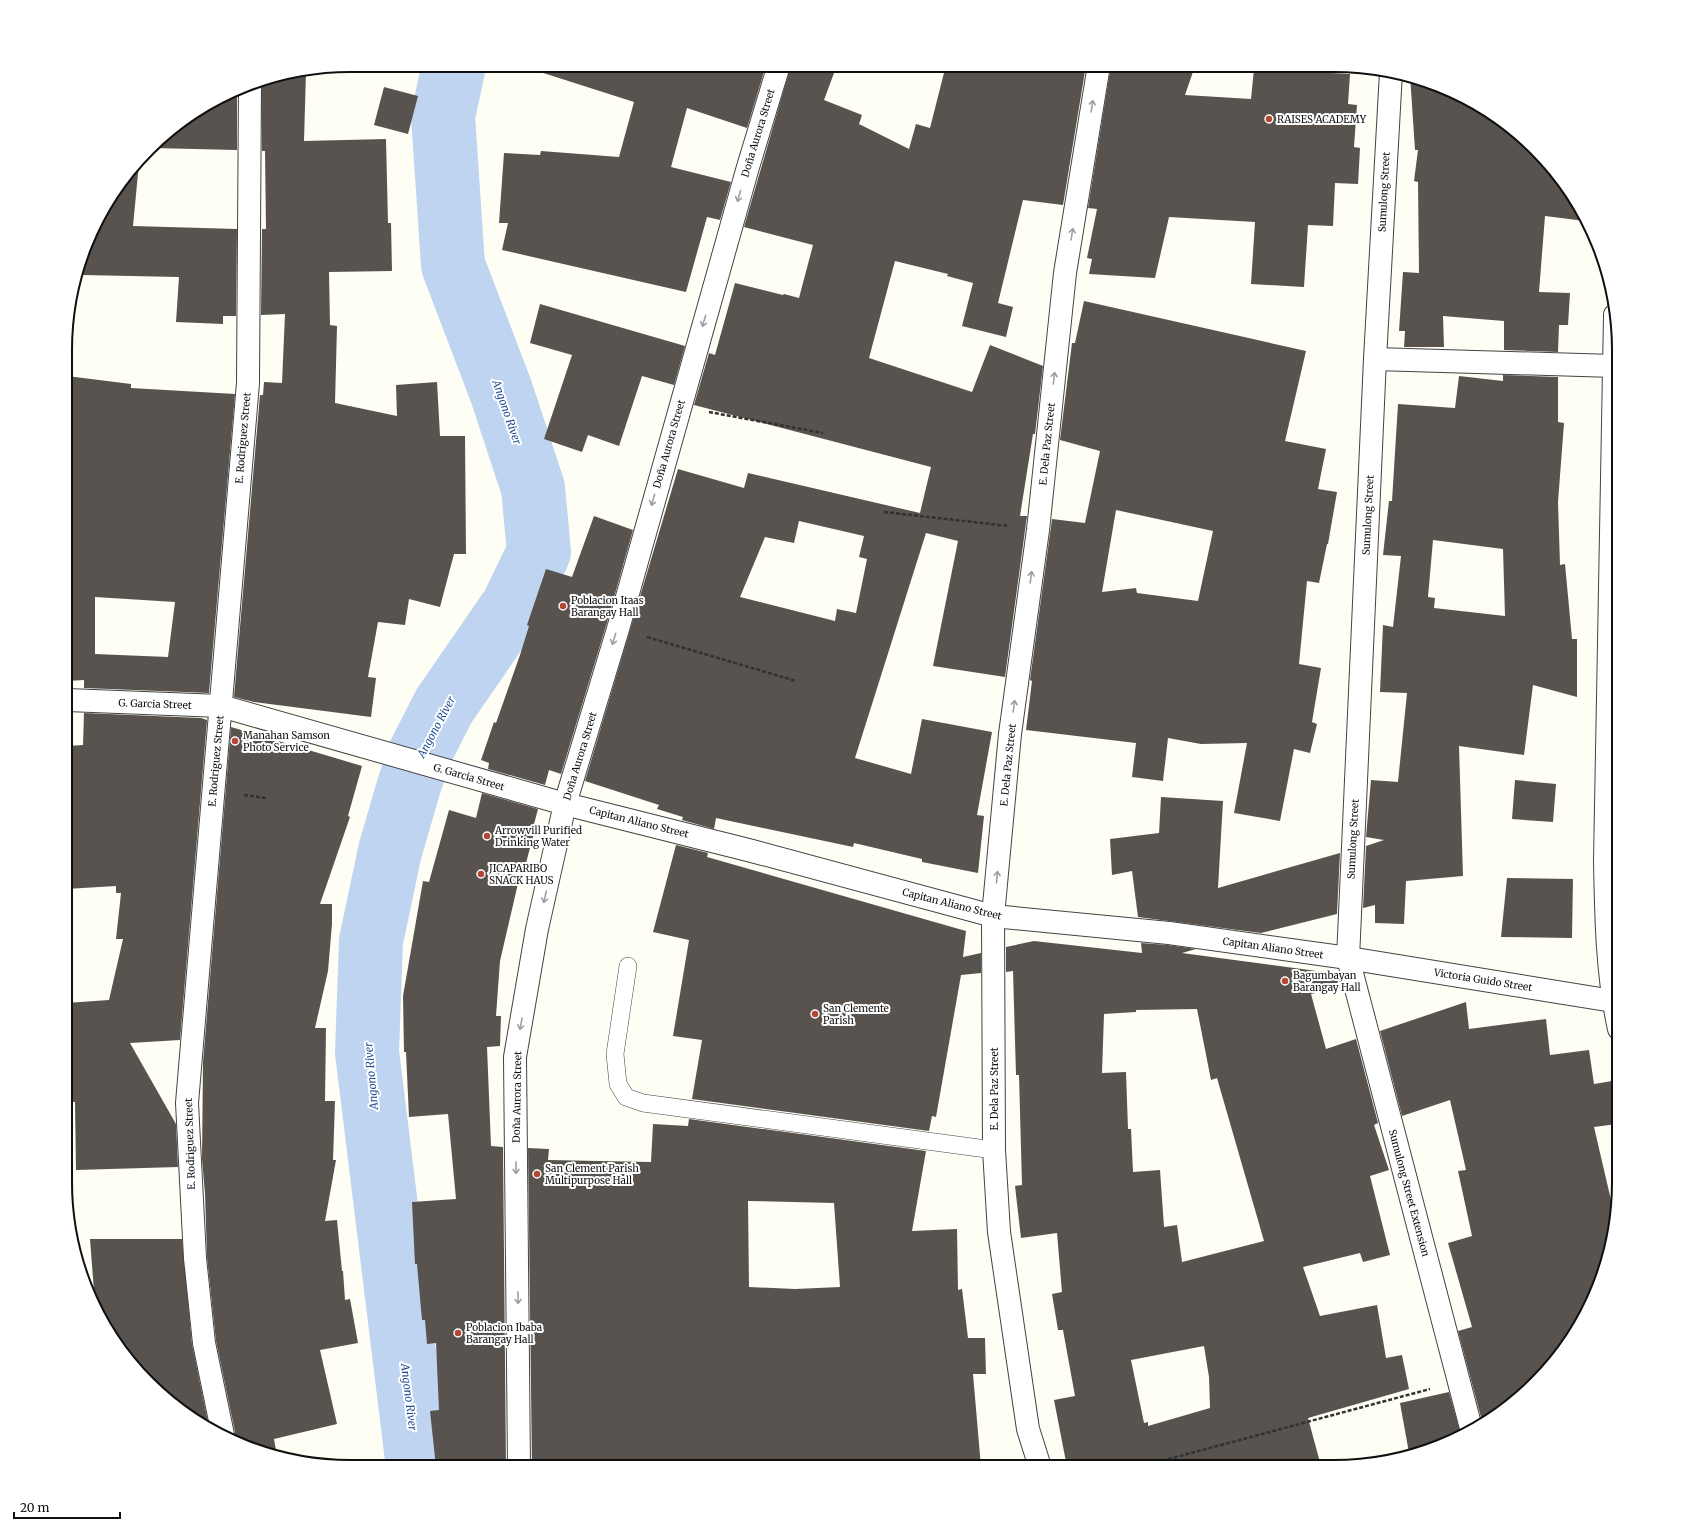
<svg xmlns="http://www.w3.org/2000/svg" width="1684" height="1532" viewBox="0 0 1684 1532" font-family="Merriweather,serif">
<rect width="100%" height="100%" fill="#fefef5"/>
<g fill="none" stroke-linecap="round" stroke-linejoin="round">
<path stroke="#bed4f1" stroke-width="64" d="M 418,1467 L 367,1052 L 371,941 L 390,851 L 408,789 L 419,755 L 444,706 L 513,606 L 539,552 L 533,488 L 501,391 L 453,265 L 443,116 L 454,65"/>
</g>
<g fill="#58534e" fill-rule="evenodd">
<path d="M 538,65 L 766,65 L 747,128 L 687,108 L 671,167 L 731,182 L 720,220 L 707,217 L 686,292 L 502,250 L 508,223 L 499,223 L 504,153 L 540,155 L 541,151 L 619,157 L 634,102 L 537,71 Z"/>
<path d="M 791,65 L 837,65 L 824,100 L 862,115 L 859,124 L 909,149 L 916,124 L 930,128 L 946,65 L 1086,65 L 1063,205 L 1023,200 L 998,303 L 1013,307 L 1006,337 L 962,326 L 973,283 L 947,276 L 948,274 L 895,261 L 869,358 L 972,392 L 990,345 L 1043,366 L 1035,434 L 1033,434 L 1020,516 L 1027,516 L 1005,677 L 933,666 L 958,541 L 926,533 L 855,758 L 911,774 L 922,719 L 992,732 L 977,815 L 984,816 L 978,873 L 922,862 L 922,859 L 854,843 L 853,847 L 716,818 L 714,829 L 682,820 L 683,817 L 657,809 L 659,805 L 585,781 L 678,469 L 744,488 L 748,473 L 920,513 L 931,467 L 694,405 L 709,353 L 715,355 L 735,283 L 783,295 L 784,294 L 799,298 L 813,245 L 744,227 ZM 799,521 L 864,536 L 859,557 L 867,559 L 856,613 L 837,609 L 835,621 L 740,597 L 765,537 L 794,543 Z"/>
<path d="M 1111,65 L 1195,66 L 1185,95 L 1251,99 L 1254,69 L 1350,74 L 1348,104 L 1357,105 L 1354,147 L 1360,148 L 1358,184 L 1335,183 L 1333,226 L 1308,225 L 1304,287 L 1251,284 L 1255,222 L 1169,217 L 1155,278 L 1089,274 L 1092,259 L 1087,258 L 1097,209 L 1088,208 Z"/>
<path d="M 306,72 L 304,141 L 386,139 L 388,223 L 391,223 L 392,271 L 329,272 L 330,325 L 337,326 L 335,403 L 397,416 L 396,385 L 437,382 L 440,436 L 465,436 L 466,554 L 454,554 L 440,607 L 409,599 L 405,625 L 378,622 L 368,677 L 376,678 L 371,717 L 254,702 L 234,697 L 260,395 L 263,395 L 264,382 L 282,383 L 285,314 L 261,315 L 262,229 L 266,229 L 265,151 L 262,151 L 261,80 Z"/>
<path d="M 1410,75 L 1460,94 L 1507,124 L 1548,162 L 1585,221 L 1545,216 L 1539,292 L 1570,293 L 1568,325 L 1559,325 L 1558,352 L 1504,350 L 1504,321 L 1443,316 L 1444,347 L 1404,347 L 1405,331 L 1399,331 L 1403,272 L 1419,273 L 1418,182 L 1414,181 L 1418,150 L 1415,150 Z"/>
<path d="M 384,87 L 418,96 L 408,134 L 374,125 Z"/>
<path d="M 237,89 L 237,150 L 152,148 L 162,135 L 208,103 Z"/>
<path d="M 139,163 L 133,226 L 237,229 L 236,316 L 223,316 L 223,324 L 176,322 L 179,277 L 82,275 L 83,253 L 103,208 Z"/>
<path d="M 1084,301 L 1306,351 L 1285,441 L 1326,449 L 1318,489 L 1337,492 L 1328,544 L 1327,544 L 1319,583 L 1307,581 L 1299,664 L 1321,668 L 1312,722 L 1317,724 L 1310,753 L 1294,749 L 1280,821 L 1234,813 L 1247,743 L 1201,744 L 1168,738 L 1163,781 L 1132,777 L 1136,743 L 1026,730 L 1032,681 L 1030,680 L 1052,519 L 1085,523 L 1100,451 L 1060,440 L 1072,343 L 1075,343 ZM 1116,510 L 1213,531 L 1198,601 L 1137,593 L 1136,588 L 1102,592 Z"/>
<path d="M 540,304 L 685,346 L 674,385 L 642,376 L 619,446 L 588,435 L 582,452 L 544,439 L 572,355 L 530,343 Z"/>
<path d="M 1503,375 L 1558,377 L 1558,422 L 1564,423 L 1558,502 L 1560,565 L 1565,564 L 1572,639 L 1577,639 L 1577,697 L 1533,685 L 1524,755 L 1459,746 L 1463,876 L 1406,881 L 1404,924 L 1375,923 L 1375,905 L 1363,908 L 1366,846 L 1384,840 L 1366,837 L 1371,780 L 1398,782 L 1407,693 L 1380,692 L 1383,625 L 1393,627 L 1401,556 L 1383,555 L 1389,501 L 1392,501 L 1398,404 L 1455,408 L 1459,376 L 1503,381 ZM 1433,540 L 1503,549 L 1505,616 L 1434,608 L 1435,598 L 1428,597 Z"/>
<path d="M 67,376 L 131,384 L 131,388 L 235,394 L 209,693 L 84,688 L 84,680 L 67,681 ZM 95,597 L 175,602 L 168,657 L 95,654 Z"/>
<path d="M 594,516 L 633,530 L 606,626 L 561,774 L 549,770 L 545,785 L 488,769 L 489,763 L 481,760 L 494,722 L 496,723 L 520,655 L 529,626 L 527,625 L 546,569 L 572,577 Z"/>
<path d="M 84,713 L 201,718 L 207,720 L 180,1040 L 130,1043 L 176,1124 L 178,1167 L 76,1170 L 75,1102 L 66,1101 L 66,1003 L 109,1000 L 123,939 L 116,939 L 121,893 L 116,893 L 116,886 L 66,889 L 67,746 L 83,745 Z"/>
<path d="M 231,727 L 362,766 L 348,816 L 350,817 L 320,904 L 332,904 L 332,924 L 328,971 L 315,1028 L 326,1028 L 325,1101 L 335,1101 L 333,1160 L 336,1160 L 325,1221 L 337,1220 L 342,1271 L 343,1271 L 345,1300 L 350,1299 L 358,1343 L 320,1350 L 337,1424 L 274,1439 L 277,1456 L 240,1445 L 233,1441 L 235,1432 L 216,1341 L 207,1257 L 205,1194 L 202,1159 L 203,1062 Z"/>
<path d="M 1515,780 L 1556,784 L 1553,822 L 1512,819 Z"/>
<path d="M 482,793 L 538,809 L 532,832 L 534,833 L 526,863 L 523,862 L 500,961 L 496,1016 L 501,1016 L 500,1046 L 487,1047 L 491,1146 L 503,1147 L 506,1467 L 436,1467 L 430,1411 L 439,1410 L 436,1343 L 427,1344 L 425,1320 L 422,1320 L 417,1264 L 415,1264 L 412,1202 L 456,1199 L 448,1114 L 409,1117 L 406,1052 L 404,1052 L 403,996 L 423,881 L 429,882 L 449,810 L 476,818 Z"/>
<path d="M 1161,797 L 1223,801 L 1218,888 L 1340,853 L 1337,914 L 1261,933 L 1138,917 L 1132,871 L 1112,875 L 1110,839 L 1159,833 Z"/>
<path d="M 676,845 L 708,853 L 707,857 L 966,931 L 963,957 L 981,953 L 981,973 L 961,975 L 936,1117 L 932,1116 L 929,1131 L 692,1099 L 702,1040 L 673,1036 L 689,940 L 653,932 Z"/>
<path d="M 1507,878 L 1573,879 L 1572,938 L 1501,937 Z"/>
<path d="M 1034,941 L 1142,953 L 1141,943 L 1168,945 L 1196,949 L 1182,953 L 1339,974 L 1343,987 L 1311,994 L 1326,1049 L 1356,1039 L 1378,1123 L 1374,1125 L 1389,1170 L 1370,1176 L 1390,1255 L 1363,1262 L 1360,1253 L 1303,1267 L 1320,1316 L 1377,1305 L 1386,1358 L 1402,1355 L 1409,1389 L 1308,1418 L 1321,1466 L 1067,1467 L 1054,1400 L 1075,1396 L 1063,1330 L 1058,1330 L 1052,1294 L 1062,1292 L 1057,1233 L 1021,1238 L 1015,1186 L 1022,1185 L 1019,1075 L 1016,1075 L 1013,971 L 1006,972 L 1006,947 ZM 1197,1009 L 1211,1080 L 1217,1078 L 1264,1241 L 1182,1262 L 1177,1225 L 1164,1227 L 1160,1170 L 1133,1172 L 1131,1129 L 1128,1129 L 1126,1072 L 1102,1073 L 1104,1014 L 1136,1012 L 1136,1010 ZM 1204,1346 L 1209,1377 L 1210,1408 L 1148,1426 L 1148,1422 L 1144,1423 L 1131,1360 Z"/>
<path d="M 1466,1002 L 1469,1029 L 1546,1019 L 1550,1055 L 1589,1050 L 1594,1084 L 1612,1081 L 1617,1124 L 1594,1127 L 1611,1200 L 1617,1199 L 1613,1238 L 1597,1292 L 1560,1355 L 1522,1396 L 1482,1421 L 1458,1331 L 1472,1327 L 1448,1243 L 1472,1236 L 1458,1171 L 1466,1170 L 1450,1100 L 1402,1116 L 1380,1031 Z"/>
<path d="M 689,1119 L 926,1151 L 912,1231 L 957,1229 L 958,1290 L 962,1289 L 968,1338 L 985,1338 L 986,1374 L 973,1374 L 981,1467 L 532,1467 L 528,1148 L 549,1149 L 548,1160 L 651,1162 L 653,1124 L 688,1126 ZM 748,1201 L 834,1203 L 840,1287 L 795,1289 L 749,1287 Z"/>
<path d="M 90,1239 L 182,1239 L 192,1344 L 209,1427 L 177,1408 L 136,1370 L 95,1304 Z"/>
<path d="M 1449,1392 L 1461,1435 L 1444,1445 L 1409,1453 L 1400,1403 Z"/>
</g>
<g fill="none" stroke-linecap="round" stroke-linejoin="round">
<g stroke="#434343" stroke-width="18">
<path id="service" d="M 628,966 L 615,1054 L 618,1084 L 626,1097 L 643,1103 L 994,1150"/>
</g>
<g stroke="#434343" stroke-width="24">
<g id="minor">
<path d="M 1391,72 L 1375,359 L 1348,958 L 1471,1428"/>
<path d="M 1375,359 L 1614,366"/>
<path d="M 67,700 L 221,706 L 565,804 L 537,929 L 515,1057 L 519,1467"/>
<path d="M 223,1435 L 204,1343 L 195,1258 L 187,1103 L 248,383 L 250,84"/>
<path d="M 1040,1467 L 1028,1429 L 999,1232 L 994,1150 L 993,916 L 1010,734 L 1038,530 L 1065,273 L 1099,65"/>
</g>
</g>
<g stroke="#434343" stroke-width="24">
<g id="tertiary">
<path d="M 779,65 L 748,167 L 618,629 L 565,804 L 752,851 L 993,916 L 1169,933 L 1348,958 L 1613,1001"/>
<path d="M 1615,315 L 1605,861 C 1606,917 1607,974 1619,1029"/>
</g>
</g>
<g stroke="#323232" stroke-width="2.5" stroke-dasharray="4 2" stroke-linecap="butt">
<path d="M 709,412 L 823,433"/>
<path d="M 884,512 L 1009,526"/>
<path d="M 647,637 L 796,681"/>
<path d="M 244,795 L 266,798"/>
<path d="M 1139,1467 L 1430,1389"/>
</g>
<use href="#service" stroke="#fff" stroke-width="17"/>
<use href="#minor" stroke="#fff" stroke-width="22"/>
<use href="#tertiary" stroke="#fff" stroke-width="22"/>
</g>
<defs><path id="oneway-shaft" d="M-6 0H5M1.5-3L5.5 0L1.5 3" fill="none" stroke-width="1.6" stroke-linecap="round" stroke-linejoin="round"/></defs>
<g stroke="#9f9f9f">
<use href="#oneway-shaft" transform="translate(1092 106) rotate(-81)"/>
<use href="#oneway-shaft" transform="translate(739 196) rotate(106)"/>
<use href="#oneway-shaft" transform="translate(1072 234) rotate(-81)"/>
<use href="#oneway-shaft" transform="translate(704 321) rotate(106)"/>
<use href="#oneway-shaft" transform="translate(1054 378) rotate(-84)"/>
<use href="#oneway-shaft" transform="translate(653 500) rotate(106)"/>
<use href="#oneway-shaft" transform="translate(1031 577) rotate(-82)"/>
<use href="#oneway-shaft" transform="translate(614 639) rotate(107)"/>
<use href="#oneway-shaft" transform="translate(1014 706) rotate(-82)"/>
<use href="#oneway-shaft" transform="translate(997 877) rotate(-85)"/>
<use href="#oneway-shaft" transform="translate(545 897) rotate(103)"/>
<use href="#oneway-shaft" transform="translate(521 1024) rotate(100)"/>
<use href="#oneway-shaft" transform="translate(516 1168) rotate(89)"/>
<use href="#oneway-shaft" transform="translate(518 1298) rotate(89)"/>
</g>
<g fill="#b34735" stroke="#fff" stroke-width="1.5">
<circle cx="1269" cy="119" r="4"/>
<circle cx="563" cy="606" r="4"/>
<circle cx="235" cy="741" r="4"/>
<circle cx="487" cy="836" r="4"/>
<circle cx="481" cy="874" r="4"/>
<circle cx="1285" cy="981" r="4"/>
<circle cx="815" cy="1014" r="4"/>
<circle cx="537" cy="1174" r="4"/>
<circle cx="458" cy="1333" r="4"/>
</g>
<g text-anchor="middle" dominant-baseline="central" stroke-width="4" stroke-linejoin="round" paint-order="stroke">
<g font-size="10" fill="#101010" stroke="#fff" text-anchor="start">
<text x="1277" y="119">RAISES ACADEMY</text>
<text x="571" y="600">Poblacion Itaas<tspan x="571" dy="12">Barangay Hall</tspan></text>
<text x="243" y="735">Manahan Samson<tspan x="243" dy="12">Photo Service</tspan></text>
<text x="495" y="830">Arrowvill Purified<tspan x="495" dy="12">Drinking Water</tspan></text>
<text x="489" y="868">JICAPARIBO<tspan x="489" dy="12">SNACK HAUS</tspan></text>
<text x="1293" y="975">Bagumbayan<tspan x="1293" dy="12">Barangay Hall</tspan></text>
<text x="823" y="1008">San Clemente<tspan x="823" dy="12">Parish</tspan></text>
<text x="545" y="1168">San Clement Parish<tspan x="545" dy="12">Multipurpose Hall</tspan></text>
<text x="466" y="1327">Poblacion Ibaba<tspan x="466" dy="12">Barangay Hall</tspan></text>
</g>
<g font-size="10" fill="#101010" stroke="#fff">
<text transform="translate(758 133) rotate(-73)">Doña Aurora Street</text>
<text transform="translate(1384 192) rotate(-87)">Sumulong Street</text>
<text transform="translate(243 438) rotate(-85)">E. Rodriguez Street</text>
<text transform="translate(669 444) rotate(-74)">Doña Aurora Street</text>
<text transform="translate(1047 444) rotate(-84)">E. Dela Paz Street</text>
<text transform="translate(1368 515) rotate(-87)">Sumulong Street</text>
<text transform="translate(155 704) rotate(2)">G. Garcia Street</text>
<text transform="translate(580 756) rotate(-73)">Doña Aurora Street</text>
<text transform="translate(216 761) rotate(-85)">E. Rodriguez Street</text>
<text transform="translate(1008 765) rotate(-84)">E. Dela Paz Street</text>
<text transform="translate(469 777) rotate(16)">G. Garcia Street</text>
<text transform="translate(639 822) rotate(14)">Capitan Aliano Street</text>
<text transform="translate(1353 839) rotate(-87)">Sumulong Street</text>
<text transform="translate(952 904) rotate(14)">Capitan Aliano Street</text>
<text transform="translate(1273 948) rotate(8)">Capitan Aliano Street</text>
<text transform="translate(1483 980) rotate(9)">Victoria Guido Street</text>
<text transform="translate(994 1089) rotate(-90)">E. Dela Paz Street</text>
<text transform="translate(517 1097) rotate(-89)">Doña Aurora Street</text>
<text transform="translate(190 1144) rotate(-92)">E. Rodriguez Street</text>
<text transform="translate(1409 1193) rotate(75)">Sumulong Street Extension</text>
</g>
<g font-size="11" font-style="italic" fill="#255096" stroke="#fff">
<text transform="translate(507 412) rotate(71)">Angono River</text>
<text transform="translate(436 727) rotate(-62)">Angono River</text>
<text transform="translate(371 1076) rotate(-95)">Angono River</text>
<text transform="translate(409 1397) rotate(83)">Angono River</text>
</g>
</g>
<path d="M0 0H1684V1532H0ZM350 72H1334A278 278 0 0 1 1612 350V1182A278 278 0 0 1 1334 1460H350A278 278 0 0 1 72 1182V350A278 278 0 0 1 350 72Z" fill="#fff" fill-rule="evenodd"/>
<path fill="none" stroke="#101010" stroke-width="2" d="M350 72H1334A278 278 0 0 1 1612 350V1182A278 278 0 0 1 1334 1460H350A278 278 0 0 1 72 1182V350A278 278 0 0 1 350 72Z"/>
<path d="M14 1512v6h106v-6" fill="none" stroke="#101010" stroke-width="2"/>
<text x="20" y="1512" font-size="12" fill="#101010" stroke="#ffffff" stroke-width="3" paint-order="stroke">20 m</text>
</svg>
